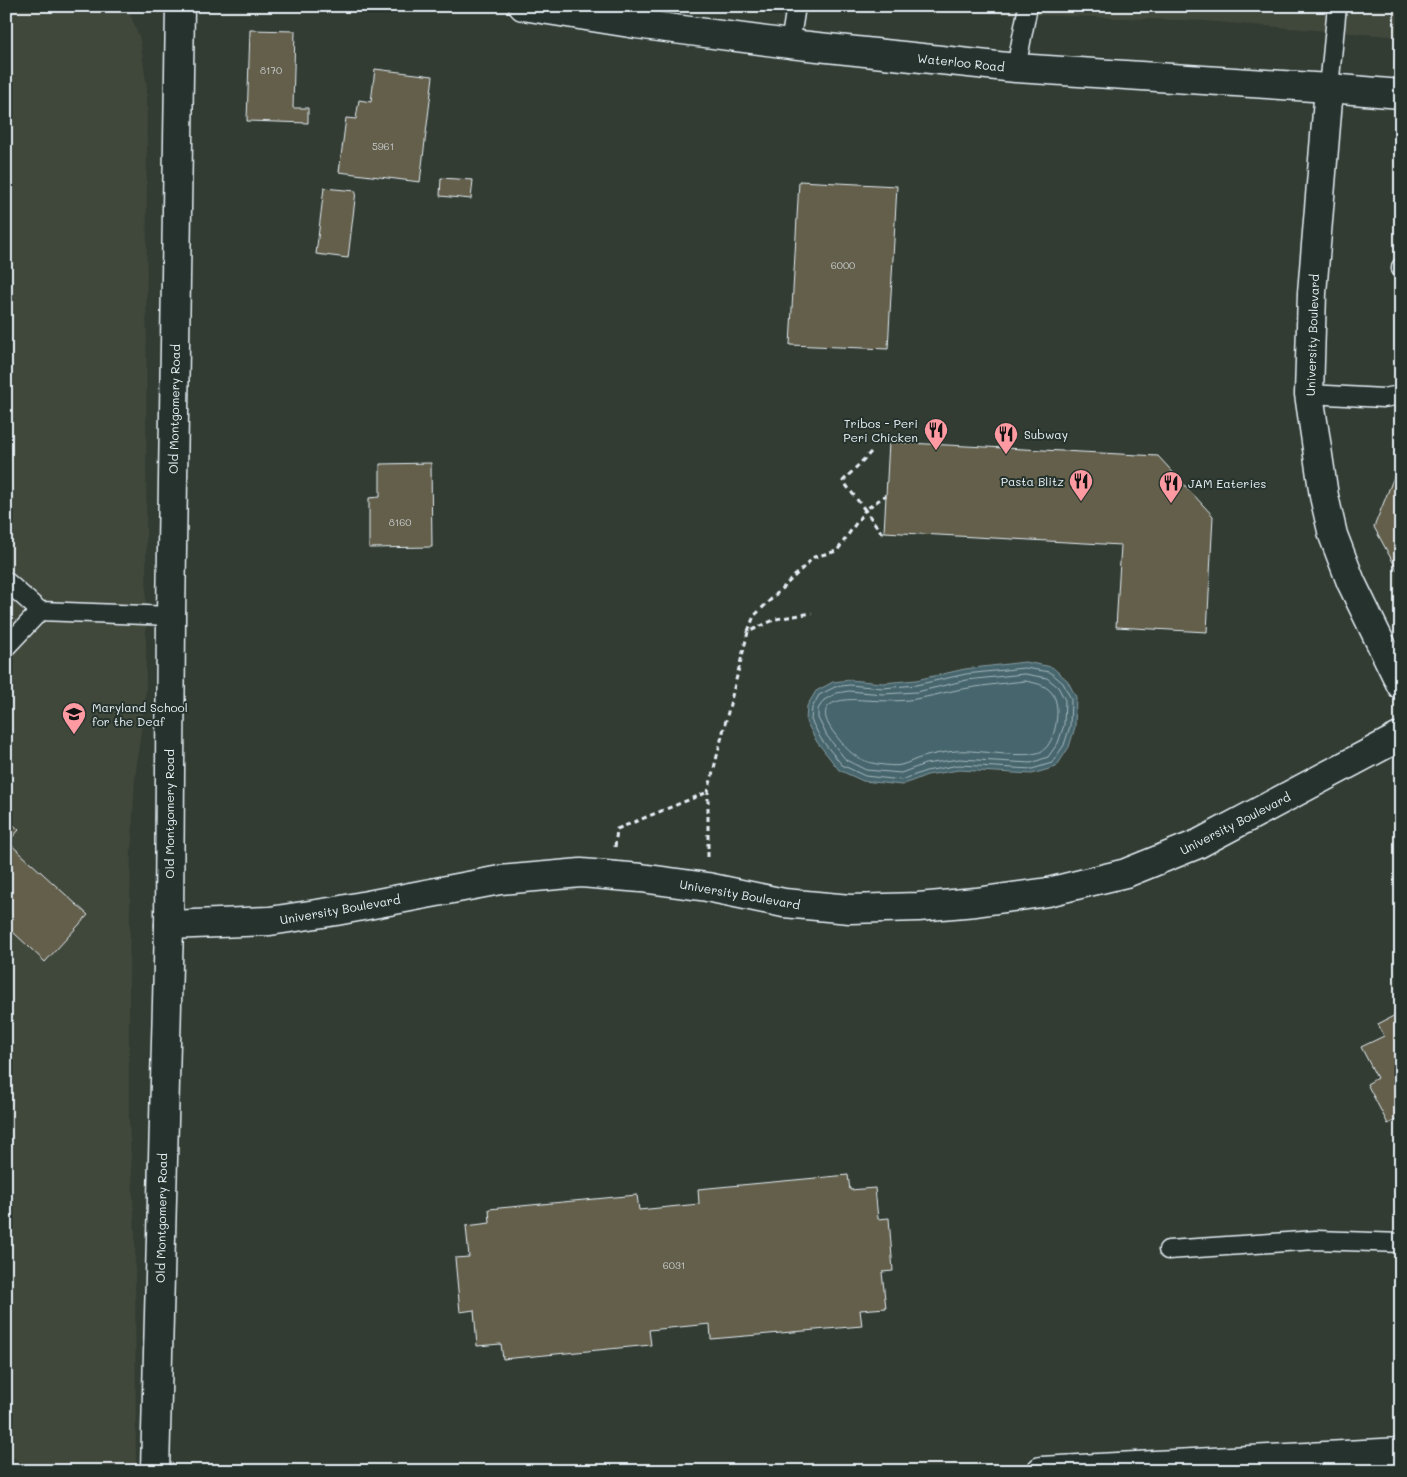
<svg xmlns="http://www.w3.org/2000/svg" width="1407" height="1477" viewBox="0 0 1407 1477" font-family="Mali,sans-serif">
<rect width="100%" height="100%" fill="#323c33"/>
<filter id="ink" filterUnits="userSpaceOnUse"><feTurbulence type="fractalNoise" baseFrequency=".02" numOctaves="2"/><feDisplacementMap in="SourceGraphic" scale="10" xChannelSelector="R" yChannelSelector="G"/><feConvolveMatrix kernelMatrix="1 2 1 2 8 2 1 2 1" color-interpolation-filters="sRGB"/></filter>
<g filter="url(#ink)">
<g fill="#41463a">
<path d="M 6,6 L 127,6 L 140,39 L 147,88 L 146,689 L 135,780 L 131,854 L 129,990 L 129,1117 L 135,1232 L 136,1471 L 32,1471 L 6,1452 Z"/>
<path d="M 827,6 L 1401,6 L 1401,37 L 1203,21 L 927,11 L 897,12 Z"/>
</g>
<path fill="#46656c" stroke="#879da4" d="M 1025,662 L 1052,667 L 1067,680 L 1076,697 L 1075,727 L 1069,747 L 1056,767 L 1032,774 L 959,770 L 927,775 L 902,785 L 863,781 L 839,770 L 817,742 L 806,721 L 807,706 L 816,691 L 833,682 L 849,680 L 883,683 L 916,680 L 965,669 Z"/>
<g fill="none" stroke-linecap="round" stroke-linejoin="round">
<g stroke="#a7b9c0" stroke-width="1">
<path d="M 1025,668 L 1050,672 L 1063,683 L 1071,699 L 1070,726 L 1064,745 L 1052,763 L 1032,769 L 959,765 L 926,771 L 901,780 L 865,776 L 842,765 L 821,739 L 811,720 L 812,708 L 819,695 L 835,687 L 849,685 L 883,688 L 916,685 L 966,674 Z"/>
<path d="M 1025,674 L 1047,678 L 1058,687 L 1065,700 L 1064,725 L 1058,743 L 1048,757 L 1031,763 L 959,759 L 925,764 L 901,773 L 866,770 L 846,760 L 827,736 L 818,718 L 818,709 L 824,700 L 837,693 L 849,691 L 883,694 L 917,692 L 967,680 Z"/>
<path d="M 1025,681 C 1035,683 1045,684 1052,693 C 1062,705 1056,743 1042,751 C 1027,760 977,749 956,751 C 945,752 933,754 923,757 C 915,759 909,763 901,765 C 895,767 874,764 868,762 C 852,757 844,746 834,733 C 811,702 839,698 864,700 C 883,701 903,702 921,698 C 937,695 953,690 969,688 C 987,685 1006,683 1025,681 Z"/>
</g>
</g>
<g fill="#635f4c" stroke="#e8f1f8">
<path d="M 250,30 L 295,31 L 293,108 L 308,108 L 308,123 L 247,121 Z"/>
<path d="M 375,69 L 433,76 L 420,182 L 339,172 L 346,118 L 356,119 L 359,100 L 371,102 Z"/>
<path d="M 441,178 L 473,180 L 471,199 L 440,196 Z"/>
<path d="M 799,181 L 897,186 L 888,349 L 790,345 Z"/>
<path d="M 324,188 L 356,191 L 348,258 L 316,254 Z"/>
<path d="M 889,442 L 1158,456 L 1213,516 L 1207,632 L 1116,627 L 1121,545 L 884,532 Z"/>
<path d="M 1401,459 L 1401,577 L 1374,527 Z"/>
<path d="M 431,463 L 432,547 L 369,548 L 369,498 L 380,497 L 380,464 Z"/>
<path d="M 6,818 L 19,830 L 8,842 L 88,915 L 45,962 L 13,932 L 6,940 Z"/>
<path d="M 1401,1012 L 1401,1124 L 1398,1119 L 1388,1124 L 1367,1084 L 1377,1078 L 1361,1047 L 1384,1036 L 1378,1024 Z"/>
<path d="M 848,1175 L 850,1190 L 875,1188 L 878,1219 L 889,1218 L 893,1271 L 882,1272 L 886,1308 L 860,1310 L 862,1326 L 711,1339 L 710,1324 L 649,1330 L 651,1345 L 503,1359 L 501,1344 L 477,1346 L 474,1310 L 460,1312 L 455,1258 L 469,1257 L 466,1226 L 490,1223 L 489,1209 L 637,1195 L 639,1210 L 699,1204 L 698,1189 Z"/>
</g>
<g fill="none" stroke-linecap="round" stroke-linejoin="round">
<g stroke="#e8f1f8" stroke-width="21">
<g id="service">
<path d="M 790,44 L 796,6"/>
<path d="M 1016,68 L 1028,6"/>
<path d="M 1329,88 L 1337,6"/>
<path d="M 1401,267 L 1401,269"/>
<path d="M 1309,394 L 1383,398 L 1401,395"/>
<path d="M 6,581 L 40,611 L 171,616"/>
<path d="M 6,647 L 40,611"/>
<path d="M 1168,1250 L 1316,1240 L 1401,1243"/>
</g>
</g>
<g stroke="#e8f1f8" stroke-width="31">
<g id="minor">
<path d="M 1329,88 L 1312,293 L 1309,394 L 1324,496 L 1333,535 L 1351,582 L 1401,685"/>
<path d="M 169,925 L 270,921 L 336,911 L 500,880 L 581,873 L 641,878 L 707,887 L 784,903 L 850,909 L 918,907 L 976,902 L 1048,892 L 1126,873 L 1198,844 L 1401,736"/>
</g>
</g>
<g stroke="#e8f1f8" stroke-width="31">
<path id="tertiary" d="M 155,1471 L 169,925 L 171,616 L 180,6"/>
</g>
<g stroke="#e8f1f8" stroke-width="31">
<path id="secondary" d="M 523,6 L 636,24 L 790,44 L 1016,68 L 1329,88 L 1401,94"/>
</g>
<g stroke="#e8f1f8" stroke-width="31">
<path id="motorway" d="M 1041,1471 L 1401,1452"/>
</g>
<g stroke="#e8f1f8" stroke-width="3" stroke-dasharray="5 4" stroke-linecap="butt">
<path d="M 871,452 L 843,481 L 865,510 L 886,495"/>
<path d="M 748,631 L 754,616 L 814,557 L 837,551 L 865,510 L 884,536"/>
<path d="M 615,847 L 617,829 L 708,792"/>
<path d="M 708,857 L 708,792 L 748,632 L 776,619 L 812,613"/>
</g>
<use href="#service" stroke="#26332d" stroke-width="18"/>
<use href="#minor" stroke="#26332d" stroke-width="28"/>
<use href="#tertiary" stroke="#26332d" stroke-width="28"/>
<use href="#secondary" stroke="#26332d" stroke-width="28"/>
<use href="#motorway" stroke="#26332d" stroke-width="28"/>
</g>
</g>
<defs>
<g id="restaurant-pin" transform="scale(1.25)"><path d="M0 17L-7.5 6A9.5 9.5 0 1 1 7.5 6Z" fill="#ff9aa2" stroke="#26332d"/><path d="M-5-6h1v4h1v-4h1v4h1v-4h1v5L-1.5 .5V6h-2V.5L-5-1ZM5-6V6H3V1.5H1.5Q1.5-4 5-6Z" fill="#111"/></g>
<g id="school-pin" transform="scale(1.25)"><path d="M0 17L-7.5 6A9.5 9.5 0 1 1 7.5 6Z" fill="#ff9aa2" stroke="#26332d"/><path d="M0-5L7-2L0 1L-7-2ZM-4 1L0 2.5L4 1V4Q0 6-4 4Z" fill="#111"/></g>
</defs>
<g fill-rule="evenodd">
<use href="#restaurant-pin" x="936" y="430"/>
<use href="#restaurant-pin" x="1006" y="434"/>
<use href="#restaurant-pin" x="1081" y="481"/>
<use href="#restaurant-pin" x="1171" y="483"/>
<use href="#school-pin" x="74" y="714"/>
</g>
<g text-anchor="middle" dominant-baseline="central" stroke-width="4" stroke-linejoin="round" paint-order="stroke">
<g font-size="10" fill="#c7cccd">
<text x="271" y="70">8170</text>
<text x="383" y="146">5961</text>
<text x="843" y="265">6000</text>
<text x="400" y="522">8160</text>
<text x="674" y="1265">6031</text>
</g>
<g font-size="12" fill="#e8f1f8" stroke="#26332d">
<text transform="translate(961 62) rotate(6)">Waterloo Road</text>
<text transform="translate(1312 335) rotate(-88)">University Boulevard</text>
<text transform="translate(174 409) rotate(-89)">Old Montgomery Road</text>
<text transform="translate(169 814) rotate(-90)">Old Montgomery Road</text>
<text transform="translate(1235 823) rotate(-27)">University Boulevard</text>
<text transform="translate(740 894) rotate(10)">University Boulevard</text>
<text transform="translate(340 909) rotate(-10)">University Boulevard</text>
<text transform="translate(161 1218) rotate(-89)">Old Montgomery Road</text>
</g>
<g font-size="12" fill="#e8f1f8" stroke="#26332d" text-anchor="start">
<text x="918" y="423" text-anchor="end">Tribos - Peri<tspan x="918" dy="14">Peri Chicken</tspan></text>
<text x="1024" y="434">Subway</text>
<text x="1064" y="481" text-anchor="end">Pasta Blitz</text>
<text x="1188" y="483">JAM Eateries</text>
<text x="92" y="707">Maryland School<tspan x="92" dy="14">for the Deaf</tspan></text>
</g>
</g>
<rect width="1407" height="1477" fill="none" stroke="#26332d" stroke-width="25"/>
<rect x="12" y="12" width="1382" height="1452" fill="none" stroke="#e8f1f8" stroke-width="2" filter="url(#ink)"/>
</svg>
